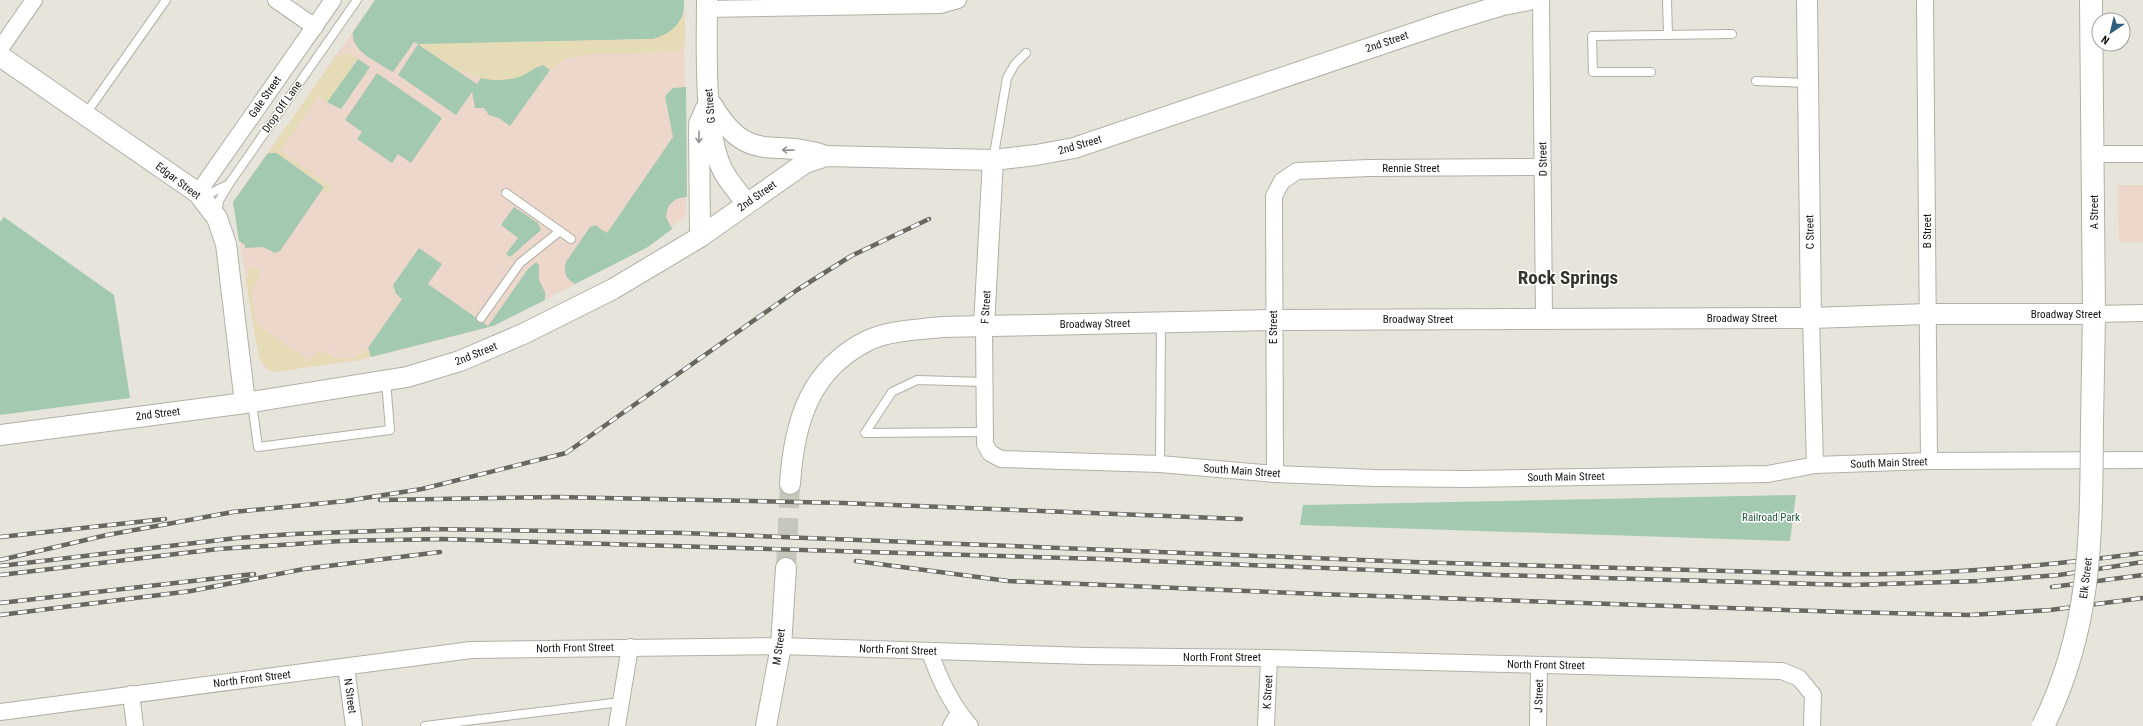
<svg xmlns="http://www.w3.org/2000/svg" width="2143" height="726" viewBox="0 0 2143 726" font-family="'Roboto Condensed',sans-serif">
<rect width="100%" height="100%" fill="#e7e5db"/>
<g fill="#edd6ca">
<path d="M 375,0 L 684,0 L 686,216 L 648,247 L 493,326 L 357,361 L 272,372 L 264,367 L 259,357 L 233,202 Z"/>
<path d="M 2117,185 L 2143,185 L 2143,242 L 2119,242 Z"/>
</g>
<g fill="#a4c9b1">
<path d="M 375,0 L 684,0 C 685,22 674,33 653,39 L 419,45 L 477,84 L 481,78 L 495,80 L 544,65 L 550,70 L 510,126 L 499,118 L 489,115 L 484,108 L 475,108 L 472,92 L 456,115 L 398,75 L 418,44 L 414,42 L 393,72 C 379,63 350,51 353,32 Z"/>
<path d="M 358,59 L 370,67 L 341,109 L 327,102 Z"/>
<path d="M 377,73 L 442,118 L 411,163 L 398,154 L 392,163 L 357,139 L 362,132 L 345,120 Z"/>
<path d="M 686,87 L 687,197 C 674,198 667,203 666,217 L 672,229 L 648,247 L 575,284 C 566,279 563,272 566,262 L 590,227 L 595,225 L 607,233 L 673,137 L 665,96 L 673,88 Z"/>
<path d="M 268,153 L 277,153 L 324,187 L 280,251 L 275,253 L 263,247 L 245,248 L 245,245 L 239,241 L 233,202 Z"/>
<path d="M 514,207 L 538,223 L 541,230 L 510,257 L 506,254 L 518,238 L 501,225 Z"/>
<path d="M 4,217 L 114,295 L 130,398 L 0,415 L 0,222 Z"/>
<path d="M 419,248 L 442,264 L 428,284 L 488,326 L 528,269 L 536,262 L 539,265 L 539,280 L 545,292 L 545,300 L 493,326 L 371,357 L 368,348 L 402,299 L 396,294 L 393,285 Z"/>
<path d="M 1796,495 L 1790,541 L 1300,525 L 1303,505 Z"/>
</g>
<g fill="#e5dcb7">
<path d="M 685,11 L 685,45 L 677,52 L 589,54 L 565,59 L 550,70 L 542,64 C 536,67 530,72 524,75 C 485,91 449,66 419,44 L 653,39 C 670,34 678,27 685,11 Z"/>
<path d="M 345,54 L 351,54 L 358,59 L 327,102 L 319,96 L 280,151 L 332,187 L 327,194 L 322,191 L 324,186 L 277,153 L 268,153 L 336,56 Z"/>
<path d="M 256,267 C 266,277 253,283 252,293 C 252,303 255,315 257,325 L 310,361 L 320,350 C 335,362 355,362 368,348 L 371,357 L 277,372 L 268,370 L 259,357 L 245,278 L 250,274 L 247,270 Z"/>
</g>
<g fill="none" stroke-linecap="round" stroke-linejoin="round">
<path stroke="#c7c6bd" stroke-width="20" stroke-dasharray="20 10" stroke-linecap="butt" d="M 786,568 L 790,484"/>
<g stroke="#b1b0a6" stroke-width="10">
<g id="service">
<path d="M 1667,0 L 1668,35"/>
<path d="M 1651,72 L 1593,72 L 1592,36 L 1732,34"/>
<path d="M 1756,81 L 1807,83"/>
<path d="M 85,115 L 166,0"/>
<path d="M 993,160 L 1007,78 L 1015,64 L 1026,53"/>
<path d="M 200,193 L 213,192 L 229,184"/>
<path d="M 506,193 L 571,239"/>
<path d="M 217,215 L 219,201 L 229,184 L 357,0"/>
<path d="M 481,318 L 520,263 L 560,231"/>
<path d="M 984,382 L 917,380 L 892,392 L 865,433 L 985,432"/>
<path d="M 252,403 L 258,447 L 390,430 L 386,381"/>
<path d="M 1160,464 L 1161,323"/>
<path d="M 425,726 L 621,702"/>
</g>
</g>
<g stroke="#b1b0a6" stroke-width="18">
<g id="minor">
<path d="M 276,0 L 315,27"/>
<path d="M 1541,0 L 1544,318"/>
<path d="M 1925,0 L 1929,461"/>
<path d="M 707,9 L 940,5 L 958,0"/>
<path d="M 0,49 L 34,0"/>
<path d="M 2093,154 L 2143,154"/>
<path d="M 198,193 L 333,0"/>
<path d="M 2094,314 L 2143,313"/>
<path d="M 1811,318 L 1815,465"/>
<path d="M 984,326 L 985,444 L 990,453 L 1001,459 L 1160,464 L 1275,474 L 1375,478 L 1466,479 L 1768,474 L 1815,465 L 1929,461 L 2143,460"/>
<path d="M 1275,474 L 1274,196 L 1282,181 L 1297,171 L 1369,168 L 1543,167"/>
<path d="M 930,652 C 939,679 951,704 970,726"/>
<path d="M 346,667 L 354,726"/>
<path d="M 131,694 L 135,726"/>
<path d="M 0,712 L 471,650 L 781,646 L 1087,656 L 1269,658 L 1782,671 L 1799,678 L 1813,695 L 1812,726"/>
<path d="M 617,726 L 630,647"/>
<path d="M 951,726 L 959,713"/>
<path d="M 1266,726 L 1269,658"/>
<path d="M 1538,726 L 1539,665"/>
</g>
</g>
<g stroke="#b1b0a6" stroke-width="22">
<g id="tertiary">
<path d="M 707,0 C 707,45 703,132 723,171 C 729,182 739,193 746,203"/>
<path d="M 1807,0 L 1811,318"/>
<path d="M 0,56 L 198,193 L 217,218 L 226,244 L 245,403"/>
<path d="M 712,105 C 749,167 772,137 826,156"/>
<path d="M 700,237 L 699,124 L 706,108"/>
<path d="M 984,326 L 993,160"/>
<path d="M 0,435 L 245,403 L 407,377 L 460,361 L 523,334 L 613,289 L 700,237 L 805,163 L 826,156 L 993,160 L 1036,155 L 1074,148 L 1447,22 L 1503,5 L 1529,0"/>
<path d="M 790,484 C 794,423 809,369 869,340 C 891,330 918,330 941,327 L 1273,320 L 1811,318 L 1928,314 L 2094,314"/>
<path d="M 766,726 L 781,646 L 786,568"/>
</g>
</g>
<g stroke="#b1b0a6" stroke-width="24">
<path id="secondary" d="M 2091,0 L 2094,314 L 2092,423"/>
</g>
<use href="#service" stroke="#fff" stroke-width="8"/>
<use href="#minor" stroke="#fff" stroke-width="16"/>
<use href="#tertiary" stroke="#fff" stroke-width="20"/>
<use href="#secondary" stroke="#fff" stroke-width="22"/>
<g stroke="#686861" stroke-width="4.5">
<g id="rail">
<path d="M 380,500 L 556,497 L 843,503 L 1241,519"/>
<path d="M 0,537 L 165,519"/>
<path d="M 0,560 L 107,535 L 233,512 L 346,501 L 422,489 L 566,453 L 797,290 L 851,256 L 929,219"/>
<path d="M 856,561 L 1008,581 L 1318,594 L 1845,612 L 1970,615 L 2050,610 L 2143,598"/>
<path d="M 0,566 L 237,538 L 293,534 L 430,529 L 683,533 L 1412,562 L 1829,574 C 1934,576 2039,567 2143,553"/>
<path d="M 0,575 L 218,549 L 341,541 L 441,539 L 1101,559 L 1497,575 L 1852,585 L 1979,581 L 2059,575 L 2143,562"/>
<path d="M 2052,587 L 2143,575"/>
<path d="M 0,603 L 254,574"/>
<path d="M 0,615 L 191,591 L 304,569 L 440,552"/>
</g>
</g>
<use href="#rail" stroke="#fff" stroke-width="3" stroke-dasharray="9" stroke-linecap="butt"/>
<g stroke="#b1b0a6" stroke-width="24" stroke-linecap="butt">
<path id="secondary-bridge" d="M 2043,726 C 2093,625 2091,533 2092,423"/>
</g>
<use href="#secondary-bridge" stroke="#fff" stroke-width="22"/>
</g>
<defs><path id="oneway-shaft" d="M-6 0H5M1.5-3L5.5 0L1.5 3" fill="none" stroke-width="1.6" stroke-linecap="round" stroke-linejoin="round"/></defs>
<g stroke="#959593">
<use href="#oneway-shaft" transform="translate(699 137) rotate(91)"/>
<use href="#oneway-shaft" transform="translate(788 150) rotate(-179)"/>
</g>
<g text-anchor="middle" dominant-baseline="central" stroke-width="3" stroke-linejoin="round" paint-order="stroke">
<g font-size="11" fill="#141410" stroke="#fff">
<text transform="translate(1387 42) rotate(-19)">2nd Street</text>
<text transform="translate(265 97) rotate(-55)">Gale Street</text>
<text transform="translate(710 106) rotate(-95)">G Street</text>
<text transform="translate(282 107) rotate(-55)">Drop Off Lane</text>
<text transform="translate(1080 145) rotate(-16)">2nd Street</text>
<text transform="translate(1543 159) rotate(-91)">D Street</text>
<text x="1411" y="168">Rennie Street</text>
<text transform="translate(178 181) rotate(37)">Edgar Street</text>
<text transform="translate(757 196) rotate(-35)">2nd Street</text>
<text transform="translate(2094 212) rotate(-90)">A Street</text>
<text transform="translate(1927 231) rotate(-90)">B Street</text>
<text transform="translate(1810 232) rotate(-91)">C Street</text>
<text transform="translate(986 307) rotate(-87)">F Street</text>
<text x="2066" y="314">Broadway Street</text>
<text x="1742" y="318">Broadway Street</text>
<text x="1418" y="319">Broadway Street</text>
<text transform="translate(1095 324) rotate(-1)">Broadway Street</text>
<text transform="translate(1273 327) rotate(-90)">E Street</text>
<text transform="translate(476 354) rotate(-22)">2nd Street</text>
<text transform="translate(158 414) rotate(-7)">2nd Street</text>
<text transform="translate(1889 463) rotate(-2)">South Main Street</text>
<text transform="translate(1242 471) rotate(4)">South Main Street</text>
<text transform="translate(1566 477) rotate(-1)">South Main Street</text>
<text transform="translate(2086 578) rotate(-83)">Elk Street</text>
<text transform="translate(779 647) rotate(-82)">M Street</text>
<text transform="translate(575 648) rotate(-1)">North Front Street</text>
<text transform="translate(898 650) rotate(2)">North Front Street</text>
<text x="1222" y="657">North Front Street</text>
<text transform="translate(1546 665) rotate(1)">North Front Street</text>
<text transform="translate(252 679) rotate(-7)">North Front Street</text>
<text transform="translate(1268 692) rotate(-87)">K Street</text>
<text transform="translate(350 696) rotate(82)">N Street</text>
<text transform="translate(1539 696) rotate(-89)">J Street</text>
</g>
<g font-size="11" fill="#1d5938" stroke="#fff">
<text x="1771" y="517">Railroad Park</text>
</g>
<g font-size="19" font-weight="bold" fill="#35342c" stroke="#fff">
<text x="1568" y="277">Rock Springs</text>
</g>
</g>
<g transform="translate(2111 32) rotate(215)"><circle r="19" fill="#ffffff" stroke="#a1a19f"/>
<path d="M0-3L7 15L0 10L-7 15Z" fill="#305f7e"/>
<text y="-6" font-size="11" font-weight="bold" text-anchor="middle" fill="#141410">N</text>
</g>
</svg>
